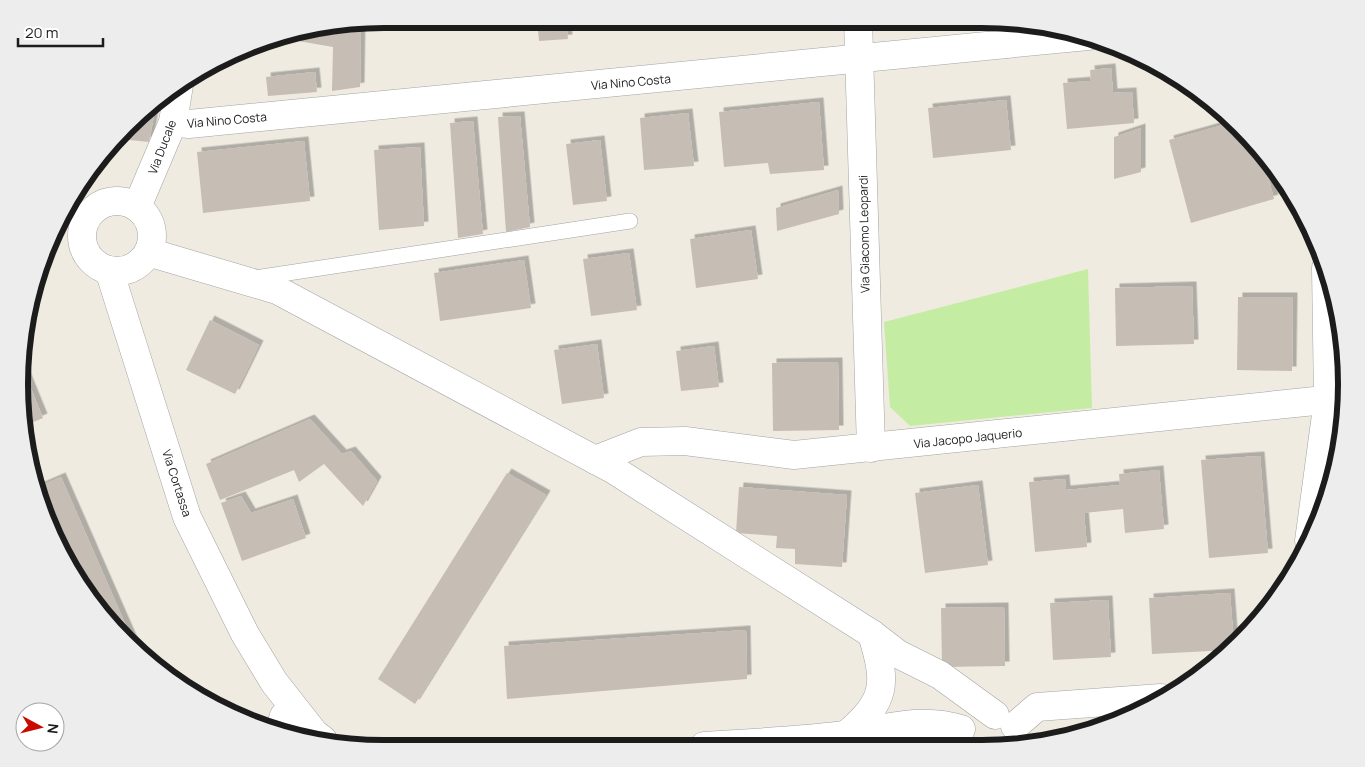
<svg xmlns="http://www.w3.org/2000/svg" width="1365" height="767" viewBox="0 0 1365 767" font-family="Manrope,sans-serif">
<defs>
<filter id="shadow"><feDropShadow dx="4.5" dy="-4.5" stdDeviation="0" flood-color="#0004"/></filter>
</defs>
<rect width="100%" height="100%" fill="#efebe1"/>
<path fill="#c4eda3" d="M 1088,269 L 1092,408 L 910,426 L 890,407 L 884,322 Z"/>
<g fill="#c6bdb4" filter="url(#shadow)">
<path d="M 537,19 L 566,19 L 568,39 L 539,41 Z"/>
<path d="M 708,19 L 734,19 L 734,21 L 709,23 Z"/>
<path d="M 891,19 L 949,19 L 949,22 L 891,27 Z"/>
<path d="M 974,19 L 1005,20 L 1024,23 L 975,28 Z"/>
<path d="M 361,22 L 360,87 L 332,91 L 333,47 L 275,37 Z"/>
<path d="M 1111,68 L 1113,93 L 1132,92 L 1134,123 L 1067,129 L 1063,83 L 1091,81 L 1090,70 Z"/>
<path d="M 315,72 L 317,92 L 268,96 L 266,77 Z"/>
<path d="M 157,99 L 149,142 L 120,139 L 124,134 Z"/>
<path d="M 1006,100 L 1011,150 L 933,158 L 928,108 Z"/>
<path d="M 819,102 L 824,170 L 770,174 L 768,163 L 724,167 L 719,112 Z"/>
<path d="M 688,113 L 694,166 L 644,170 L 640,118 Z"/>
<path d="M 520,116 L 530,227 L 506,232 L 498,117 Z"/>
<path d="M 473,121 L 483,234 L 458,238 L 450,123 Z"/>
<path d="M 1234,122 L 1261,151 L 1274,199 L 1191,223 L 1169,140 Z"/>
<path d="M 1141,128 L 1141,172 L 1114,179 L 1114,137 Z"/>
<path d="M 600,140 L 607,201 L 573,205 L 566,144 Z"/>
<path d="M 304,141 L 310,201 L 203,213 L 197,152 Z"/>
<path d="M 420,147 L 424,226 L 379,230 L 374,150 Z"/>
<path d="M 838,190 L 839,214 L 777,231 L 776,208 Z"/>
<path d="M 751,230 L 758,279 L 696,288 L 690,239 Z"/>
<path d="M 629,253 L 637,310 L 591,316 L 583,259 Z"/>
<path d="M 524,260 L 531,308 L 440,321 L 434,273 Z"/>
<path d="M 1192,286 L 1194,344 L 1116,346 L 1115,288 Z"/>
<path d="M 1238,297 L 1293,297 L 1292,371 L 1237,370 Z"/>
<path d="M 210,320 L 259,345 L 235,394 L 186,370 Z"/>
<path d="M 597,344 L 604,398 L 562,404 L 554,350 Z"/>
<path d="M 714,346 L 719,387 L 681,391 L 676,351 Z"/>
<path d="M 838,362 L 839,430 L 773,431 L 772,363 Z"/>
<path d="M 23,369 L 43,418 L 24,426 L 20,407 Z"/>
<path d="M 310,419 L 342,454 L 351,451 L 377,481 L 363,506 L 324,464 L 299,482 L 294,470 L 220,500 L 206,464 Z"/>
<path d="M 1260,456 L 1268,553 L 1209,558 L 1201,460 Z"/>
<path d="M 1159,470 L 1164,529 L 1125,533 L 1123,509 L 1084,513 L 1087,547 L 1035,552 L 1029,482 L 1065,479 L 1066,490 L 1120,485 L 1119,474 Z"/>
<path d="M 507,473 L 546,495 L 415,704 L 378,679 Z"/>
<path d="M 61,477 L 134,644 L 109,624 L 46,523 L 38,487 Z"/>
<path d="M 978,485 L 988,565 L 925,573 L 915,493 Z"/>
<path d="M 739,487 L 847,495 L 842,567 L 795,564 L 795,549 L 776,548 L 777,536 L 736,533 Z"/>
<path d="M 241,496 L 251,513 L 293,499 L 306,538 L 242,561 L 221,503 Z"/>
<path d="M 1230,593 L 1234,646 L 1229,650 L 1152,654 L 1149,598 Z"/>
<path d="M 1108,600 L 1111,657 L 1053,660 L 1050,603 Z"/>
<path d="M 1004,607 L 1005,666 L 942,667 L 941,608 Z"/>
<path d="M 746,630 L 747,679 L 507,699 L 504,646 Z"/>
</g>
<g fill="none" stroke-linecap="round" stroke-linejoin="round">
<g stroke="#a3a3a3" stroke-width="16">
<path id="lane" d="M 255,278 L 630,221"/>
</g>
<g stroke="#a3a3a3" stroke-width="29">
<g id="street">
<path d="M 858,19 L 871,448"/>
<path d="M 173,122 L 189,124 L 1088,36"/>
<circle cx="117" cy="236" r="35"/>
<path d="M 137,207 L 173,122 L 179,85"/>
<path d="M 148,252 L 277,290 L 614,470 L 872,634 L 898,654 L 940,675 L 995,715"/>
<path d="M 109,270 L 187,517 L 245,634 L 274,682 L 314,733 L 323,740"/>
<path d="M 595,460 L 641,442 L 685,441 L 794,455 L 1344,398"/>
<path d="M 1309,541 L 1328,400 L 1326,268"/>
<path d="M 1015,726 L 1037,707 L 1161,698"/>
<path d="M 279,731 L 284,716"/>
<path d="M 846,735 C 887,700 887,684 872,634"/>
<path d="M 888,738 L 919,741 L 932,745"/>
<path d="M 704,746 C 751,743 798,741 845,735 C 885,730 920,716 961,729"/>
</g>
</g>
<use href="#lane" stroke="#fff" stroke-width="15"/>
<use href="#street" stroke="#fff" stroke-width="28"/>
</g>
<g text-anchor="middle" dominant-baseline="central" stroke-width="4" stroke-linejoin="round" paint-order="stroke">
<g font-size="12" fill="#1c1c1c" stroke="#fff">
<text transform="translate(631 82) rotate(-5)">Via Nino Costa</text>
<text transform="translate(227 120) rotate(-5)">Via Nino Costa</text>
<text transform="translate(162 147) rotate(-69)">Via Ducale</text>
<text transform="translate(864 234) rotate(-91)">Via Giacomo Leopardi</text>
<text transform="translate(968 438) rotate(-6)">Via Jacopo Jaquerio</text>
<text transform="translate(177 483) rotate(72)">Via Cortassa</text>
</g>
</g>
<path d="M0 0H1365V767H0ZM384 28H982A356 356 0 0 1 1338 384V384A356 356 0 0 1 982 740H384A356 356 0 0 1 28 384V384A356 356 0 0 1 384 28Z" fill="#ededed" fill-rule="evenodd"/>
<path fill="none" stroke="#1c1c1c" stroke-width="6" d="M384 28H982A356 356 0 0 1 1338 384V384A356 356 0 0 1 982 740H384A356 356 0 0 1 28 384V384A356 356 0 0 1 384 28Z"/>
<g transform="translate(40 727) rotate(97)"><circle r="24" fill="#ffffff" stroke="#a4a4a4"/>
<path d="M0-4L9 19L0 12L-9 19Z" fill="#c90a00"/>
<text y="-8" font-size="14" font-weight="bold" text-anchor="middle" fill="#1c1c1c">N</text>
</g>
<path d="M18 38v8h85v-8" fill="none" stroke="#1c1c1c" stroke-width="2.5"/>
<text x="25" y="38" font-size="15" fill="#1c1c1c" stroke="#ffffff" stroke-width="4" paint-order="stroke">20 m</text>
</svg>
